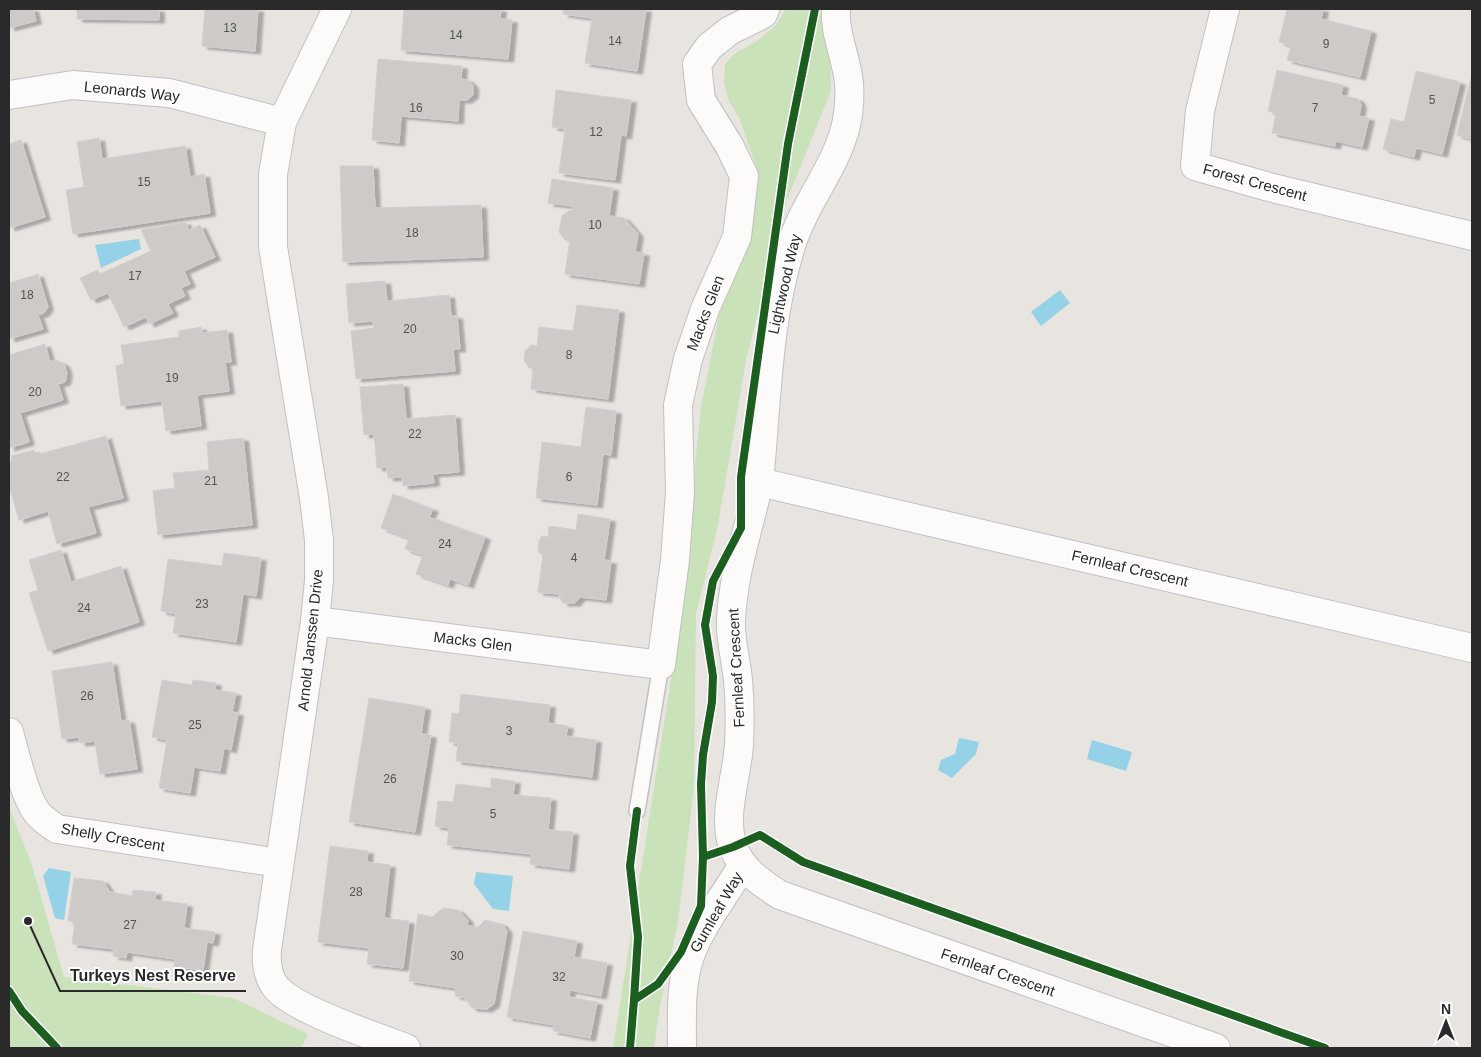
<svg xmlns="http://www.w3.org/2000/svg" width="1481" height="1057" viewBox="0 0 1481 1057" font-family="Helvetica,sans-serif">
<defs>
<filter id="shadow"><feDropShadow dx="5.5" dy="3" stdDeviation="1" flood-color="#0004"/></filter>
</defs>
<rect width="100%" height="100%" fill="#e8e4e0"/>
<g fill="#cae2ba">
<path d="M 786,9 L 829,9 L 831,91 L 787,200 L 746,360 L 718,525 L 696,614 L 694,787 L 678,922 L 660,1006 L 654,1048 L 613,1048 L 680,622 L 692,526 L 694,475 L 701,407 L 720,310 L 754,200 L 757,168 L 739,118 L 729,101 L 724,82 L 725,64 L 734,54 L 757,41 L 776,25 Z"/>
<path d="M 9,807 L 32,865 L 64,977 L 233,998 L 308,1034 L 301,1048 L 9,1048 Z"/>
</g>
<g fill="#95d1e7">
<path d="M 139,239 L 141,249 L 101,268 L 95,245 Z"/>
<path d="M 1060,290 L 1070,303 L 1041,326 L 1031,312 Z"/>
<path d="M 959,738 L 979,742 L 976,754 L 952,778 L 938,770 L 941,760 L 955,754 Z"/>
<path d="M 1092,740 L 1132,752 L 1126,771 L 1087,759 Z"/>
<path d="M 49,868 L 71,872 L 64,920 L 55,918 L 43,876 Z"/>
<path d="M 476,872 L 513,876 L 509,911 L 493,909 L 474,884 Z"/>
</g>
<g fill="#cdcac7" stroke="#d3d0cc" filter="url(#shadow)">
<path d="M 9,9 L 33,9 L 36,21 L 9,28 Z"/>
<path d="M 77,9 L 159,9 L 159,20 L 77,19 Z"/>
<path d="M 205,9 L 258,9 L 255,51 L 202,46 Z"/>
<path d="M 404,9 L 501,9 L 500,19 L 512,20 L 508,59 L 401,50 Z"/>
<path d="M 564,9 L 646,9 L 637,71 L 585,63 L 592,18 L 563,14 Z"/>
<path d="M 1287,9 L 1323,9 L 1321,19 L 1371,31 L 1360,77 L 1287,60 L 1291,46 L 1279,42 Z"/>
<path d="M 378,59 L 462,66 L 461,79 L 468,80 L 473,85 L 473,95 L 467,100 L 459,100 L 458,121 L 401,116 L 399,143 L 372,140 Z"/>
<path d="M 1277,70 L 1343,85 L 1341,95 L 1358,99 L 1361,105 L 1359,116 L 1369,118 L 1362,147 L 1336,141 L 1335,146 L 1272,133 L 1276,113 L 1268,111 Z"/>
<path d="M 1416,71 L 1460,82 L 1442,154 L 1416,148 L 1414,157 L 1383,149 L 1391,119 L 1404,122 Z"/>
<path d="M 1471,78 L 1472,78 L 1472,139 L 1457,135 Z"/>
<path d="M 556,90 L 631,100 L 626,136 L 621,135 L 615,180 L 559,173 L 565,129 L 552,127 Z"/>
<path d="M 99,138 L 102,159 L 185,146 L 190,177 L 204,174 L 210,213 L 73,234 L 66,190 L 84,187 L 77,142 Z"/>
<path d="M 21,140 L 45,217 L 9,228 L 9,144 Z"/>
<path d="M 340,166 L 373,166 L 375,208 L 481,205 L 483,257 L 343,262 Z"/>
<path d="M 552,179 L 613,188 L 609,216 L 624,218 L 638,234 L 635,252 L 644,253 L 639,284 L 565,274 L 570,240 L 565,240 L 559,232 L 562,216 L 570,210 L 573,211 L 573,206 L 548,203 Z"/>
<path d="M 185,222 L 189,230 L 200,225 L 215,257 L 184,271 L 190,284 L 181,288 L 185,296 L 168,304 L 173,313 L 149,324 L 146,317 L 124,327 L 108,293 L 91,300 L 80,278 L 98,270 L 100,274 L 151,251 L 141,230 Z"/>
<path d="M 38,274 L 48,307 L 44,313 L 38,315 L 43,329 L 9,339 L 9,278 L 10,283 Z"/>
<path d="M 385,281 L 387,301 L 449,295 L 451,316 L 457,316 L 460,349 L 453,349 L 455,371 L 356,379 L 351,331 L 374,328 L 373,321 L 349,323 L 346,284 Z"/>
<path d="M 577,305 L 619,310 L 608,399 L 531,389 L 533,368 L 529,368 L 524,360 L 525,351 L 531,345 L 537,346 L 539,327 L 573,331 Z"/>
<path d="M 201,327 L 202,333 L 227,330 L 231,362 L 225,362 L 229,391 L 197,395 L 201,426 L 166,431 L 162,401 L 121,406 L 116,366 L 124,364 L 121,345 L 179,337 L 179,331 Z"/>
<path d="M 45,344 L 50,362 L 56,360 L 64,364 L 67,373 L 65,382 L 58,384 L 63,400 L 20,413 L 29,442 L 9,448 L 9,355 Z"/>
<path d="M 403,384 L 406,419 L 455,415 L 459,472 L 433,474 L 434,483 L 403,486 L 402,477 L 388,478 L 387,467 L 377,468 L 374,434 L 364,435 L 360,387 Z"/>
<path d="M 586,407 L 616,411 L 611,455 L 603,454 L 597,505 L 536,498 L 542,442 L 581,447 Z"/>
<path d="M 106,436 L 123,498 L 88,507 L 96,533 L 57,544 L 48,511 L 19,520 L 11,492 L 9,492 L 9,462 L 12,461 L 11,456 L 34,450 L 36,455 Z"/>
<path d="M 243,438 L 252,525 L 158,535 L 153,491 L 175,488 L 173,473 L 209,470 L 207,442 Z"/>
<path d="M 393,494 L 433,509 L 429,517 L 485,537 L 468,585 L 450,579 L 448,585 L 416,574 L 423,555 L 405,549 L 409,538 L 381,528 Z"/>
<path d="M 578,514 L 610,519 L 604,560 L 611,561 L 606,600 L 580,597 L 575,603 L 563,603 L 558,594 L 538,592 L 543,555 L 538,552 L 539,541 L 542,536 L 548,537 L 549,526 L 576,530 Z"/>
<path d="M 61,550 L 71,582 L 121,566 L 139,622 L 48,651 L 29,593 L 38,590 L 29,560 Z"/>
<path d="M 224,553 L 261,558 L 256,596 L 243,594 L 236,642 L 173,633 L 176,614 L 161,611 L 168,559 L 222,566 Z"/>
<path d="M 112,662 L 121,721 L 129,720 L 137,769 L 100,774 L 95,741 L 80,743 L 79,737 L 62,739 L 52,671 Z"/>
<path d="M 162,680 L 192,685 L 193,680 L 216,683 L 215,690 L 236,693 L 232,712 L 238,713 L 231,750 L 224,748 L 220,771 L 194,767 L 190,793 L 159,788 L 167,740 L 152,737 Z"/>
<path d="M 461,694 L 550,705 L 548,723 L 568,726 L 566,736 L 596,740 L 592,777 L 456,761 L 458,743 L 449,742 L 452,713 L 459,714 Z"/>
<path d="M 369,698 L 425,707 L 421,734 L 431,735 L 415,832 L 349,822 Z"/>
<path d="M 491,778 L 515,781 L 513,795 L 551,798 L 548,830 L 573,832 L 569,869 L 530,864 L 531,854 L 447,845 L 449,828 L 435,826 L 438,801 L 453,802 L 456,784 L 491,788 Z"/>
<path d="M 330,846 L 368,851 L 367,862 L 390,865 L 384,918 L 409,921 L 403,968 L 367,964 L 369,948 L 318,942 Z"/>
<path d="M 74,878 L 103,881 L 110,892 L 132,896 L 133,890 L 156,892 L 155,900 L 187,904 L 184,928 L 215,932 L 213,943 L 207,942 L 203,970 L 174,967 L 175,959 L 127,952 L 126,958 L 113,956 L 114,949 L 72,944 L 75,922 L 68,921 Z"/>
<path d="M 443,908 L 458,910 L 468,920 L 467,926 L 478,927 L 485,920 L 502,924 L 507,931 L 494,1004 L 487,1009 L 472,1008 L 464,997 L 455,996 L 456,988 L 409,981 L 418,914 L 432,917 Z"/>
<path d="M 523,931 L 577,941 L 574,957 L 607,963 L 601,996 L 570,990 L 569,997 L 597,1002 L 590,1038 L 553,1031 L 554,1025 L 507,1017 Z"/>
</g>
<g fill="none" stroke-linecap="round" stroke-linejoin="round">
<g stroke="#c2c0c1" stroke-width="18">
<path id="service" d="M 637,811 L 661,665"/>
</g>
<g stroke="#c2c0c1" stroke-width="30">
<g id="minor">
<path d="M 337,9 L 282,122 L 273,174 L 273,247 L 314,498 L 319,540 L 319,580 L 315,621 L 267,950 C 266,963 267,975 275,986 C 291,1009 377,1037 406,1048"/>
<path d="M 1225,9 L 1200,111 L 1195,166 L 1269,187 L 1472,236"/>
<path d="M 9,95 L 73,85 L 169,93 L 282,122"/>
<path d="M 759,482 C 767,403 767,322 791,246 C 804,203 836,168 846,125 C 849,112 850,97 849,83 C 847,59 834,34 836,9"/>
<path d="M 315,621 L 661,665 L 675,560 L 680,492 L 678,405 L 688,359 L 705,309 L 737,237 L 744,176 L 730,147 L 701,100 L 697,64 L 709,47 L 729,31 L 763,14 L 765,9"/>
<path d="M 9,732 C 15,753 23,790 34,808 C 39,817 48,823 57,829 L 279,863"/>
<path d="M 682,1048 C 682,1018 680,985 690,956 C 700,927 727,892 743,865"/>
<path d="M 1216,1048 L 780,895 C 761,883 741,869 733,847 C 722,815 737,777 739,745 C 740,724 740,702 738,680 C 736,660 730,640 731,620 C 733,573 749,528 759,482 L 1472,648"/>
</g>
</g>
<use href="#service" stroke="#fcfbfa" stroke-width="15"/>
<use href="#minor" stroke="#fcfbfa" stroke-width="28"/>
<g stroke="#fff" stroke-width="11">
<g id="cycleway">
<path d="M 703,857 L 701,784 L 703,755 L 712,702 L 713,676 L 705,625 L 713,581 L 741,528 L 741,477 L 788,144 L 815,9"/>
<path d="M 9,991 L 22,1011 L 57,1048"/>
<path d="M 634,1000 L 638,937 L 630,866 L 637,811"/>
<path d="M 630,1048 L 634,1000 L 658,984 L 681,952 L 701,906 L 703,857 L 733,847 L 760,835 L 803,862 L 1325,1048"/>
</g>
</g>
<use href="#cycleway" stroke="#1b5e20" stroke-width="8"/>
</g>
<g text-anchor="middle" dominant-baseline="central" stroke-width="4" stroke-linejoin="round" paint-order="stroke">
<g font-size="12" fill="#545453">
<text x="230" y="28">13</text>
<text x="456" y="35">14</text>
<text x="615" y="41">14</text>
<text x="1326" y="44">9</text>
<text x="1432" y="100">5</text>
<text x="416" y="108">16</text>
<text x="1315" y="108">7</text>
<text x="596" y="132">12</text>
<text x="144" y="182">15</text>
<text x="595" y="225">10</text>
<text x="412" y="233">18</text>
<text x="135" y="276">17</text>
<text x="27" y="295">18</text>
<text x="410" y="329">20</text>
<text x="569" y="355">8</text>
<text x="172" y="378">19</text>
<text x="35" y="392">20</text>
<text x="415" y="434">22</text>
<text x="63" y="477">22</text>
<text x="569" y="477">6</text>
<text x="211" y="481">21</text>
<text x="445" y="544">24</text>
<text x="574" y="558">4</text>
<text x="202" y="604">23</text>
<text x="84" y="608">24</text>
<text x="87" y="696">26</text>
<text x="195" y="725">25</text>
<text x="509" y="731">3</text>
<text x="390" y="779">26</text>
<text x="493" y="814">5</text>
<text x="356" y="892">28</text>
<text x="130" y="925">27</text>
<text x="457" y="956">30</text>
<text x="559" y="977">32</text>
</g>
<g font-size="15" fill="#2a2a2a" stroke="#fff">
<text transform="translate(132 91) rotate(6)">Leonards Way</text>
<text transform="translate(1255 182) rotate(15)">Forest Crescent</text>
<text transform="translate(784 284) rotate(-77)">Lightwood Way</text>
<text transform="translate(705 313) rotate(-69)">Macks Glen</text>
<text transform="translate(1130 568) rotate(13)">Fernleaf Crescent</text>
<text transform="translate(310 640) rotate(-84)">Arnold Janssen Drive</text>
<text transform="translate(473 641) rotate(7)">Macks Glen</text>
<text transform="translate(736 668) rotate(-93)">Fernleaf Crescent</text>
<text transform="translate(113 837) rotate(10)">Shelly Crescent</text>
<text transform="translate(716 912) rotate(-60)">Gumleaf Way</text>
<text transform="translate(998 972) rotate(19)">Fernleaf Crescent</text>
</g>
</g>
<path fill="none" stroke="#2a2a2a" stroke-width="2" d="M28 921L60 991H246"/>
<circle fill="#2a2a2a" stroke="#fff" stroke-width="2" cx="28" cy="921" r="5"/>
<g font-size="16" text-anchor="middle" font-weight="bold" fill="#2a2a2a" stroke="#fff" stroke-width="4" stroke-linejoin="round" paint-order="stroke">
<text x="153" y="981">Turkeys Nest Reserve</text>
</g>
<rect width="1481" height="1057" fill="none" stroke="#2a2a2a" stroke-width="20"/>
<g transform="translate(1446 1022)" stroke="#ffffff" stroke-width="4" paint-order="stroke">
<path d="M0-4L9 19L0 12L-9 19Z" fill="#2a2a2a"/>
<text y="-8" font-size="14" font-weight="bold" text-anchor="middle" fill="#2a2a2a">N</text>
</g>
</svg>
